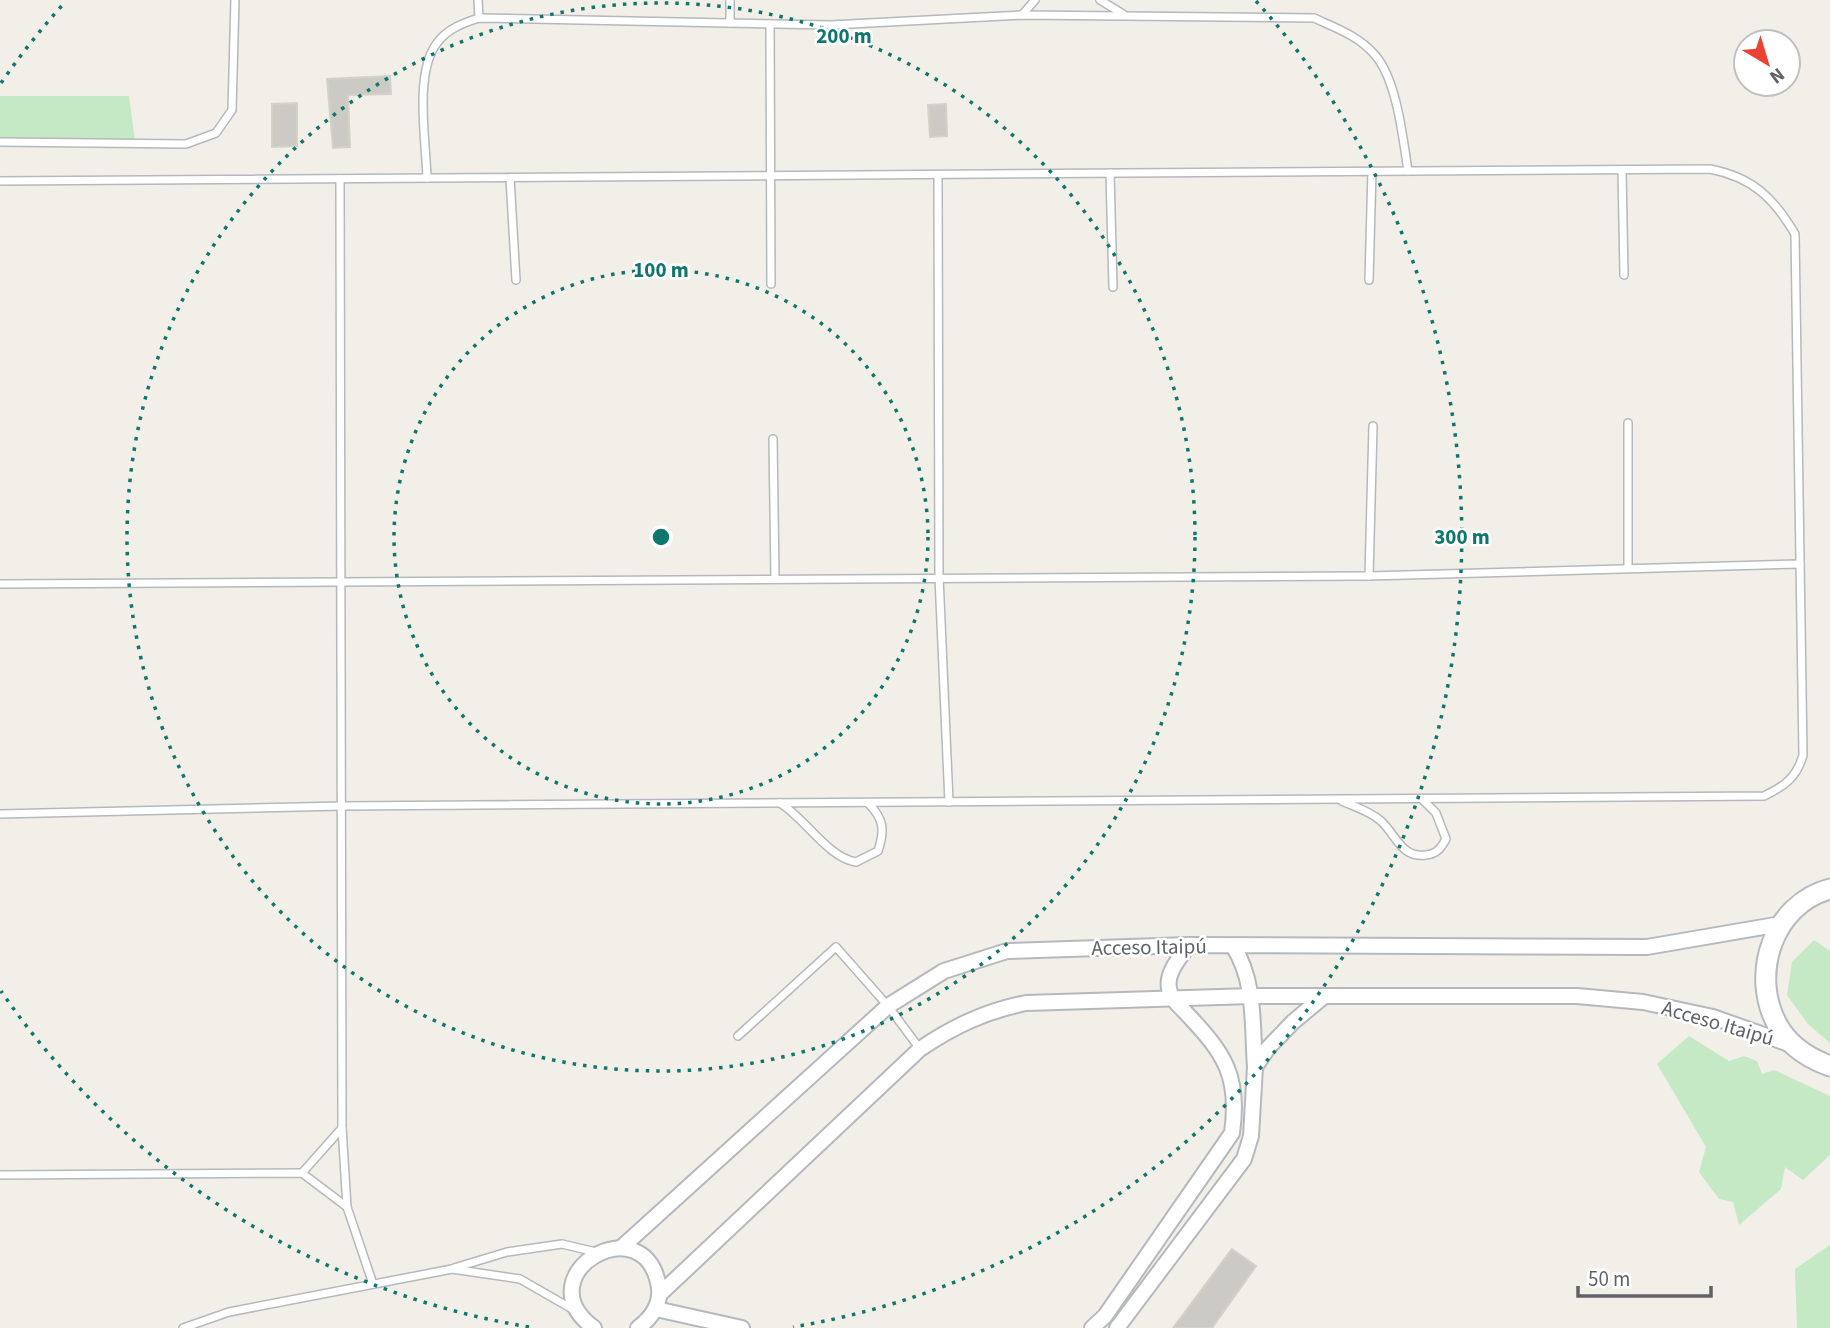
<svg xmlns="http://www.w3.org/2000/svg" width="1830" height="1328" viewBox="0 0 1830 1328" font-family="'Source Sans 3',sans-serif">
<rect width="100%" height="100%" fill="#f1efe8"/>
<g fill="#c5e8c5">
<path d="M 0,96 L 129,96 L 135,141 L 0,144 Z"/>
<path d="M 1814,940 L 1830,951 L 1830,1043 L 1808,1024 L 1787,995 L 1792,962 Z"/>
<path d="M 1689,1036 L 1729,1061 L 1744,1056 L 1757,1061 L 1762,1074 L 1774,1070 L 1830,1096 L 1830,1155 L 1803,1180 L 1785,1167 L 1781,1189 L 1739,1225 L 1733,1202 L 1719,1199 L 1699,1172 L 1706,1147 L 1657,1064 Z"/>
<path d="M 1830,1245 L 1830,1328 L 1797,1328 L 1795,1269 Z"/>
</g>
<g fill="#cccac5" stroke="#d6d1c6" stroke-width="2">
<path d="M 390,76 L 391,94 L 348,95 L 350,147 L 333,148 L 327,79 Z"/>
<path d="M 297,103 L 297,146 L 272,147 L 272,104 Z"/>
<path d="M 946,104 L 947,136 L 930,137 L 928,105 Z"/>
<path d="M 1232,1249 L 1256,1266 L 1212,1328 L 1173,1328 Z"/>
</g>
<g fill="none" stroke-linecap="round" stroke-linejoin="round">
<g stroke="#b5b8bc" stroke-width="10">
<g id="lane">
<path d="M 478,0 L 479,18"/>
<path d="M 730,0 L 730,23"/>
<path d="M 1100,0 L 1123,14"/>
<path d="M 1022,15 L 1035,0"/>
<path d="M 770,24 L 771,284"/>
<path d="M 0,142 L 186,144 L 216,133 L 232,110 L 235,0"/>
<path d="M 1622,170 L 1624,275"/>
<path d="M 1110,173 L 1113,287"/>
<path d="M 938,175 L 939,577 L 949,802"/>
<path d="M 427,178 C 426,141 414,73 437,43 C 447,29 463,23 479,18 L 831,25 L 1022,15 L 1314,18 C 1336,28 1359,36 1375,55 C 1397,80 1403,139 1408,171"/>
<path d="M 510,178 L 516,280"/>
<path d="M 340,179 L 342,1127 L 347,1207 L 373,1284"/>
<path d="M 0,181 L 1710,169 C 1752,177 1774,198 1795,234 L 1803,755 C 1797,777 1785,786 1764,796 L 342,806 L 0,814"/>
<path d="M 1369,280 L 1372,171"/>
<path d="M 773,439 L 775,578"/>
<path d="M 1628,568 L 1628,423"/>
<path d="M 1369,576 L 1373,426"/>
<path d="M 0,584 L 1369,576 L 1800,564"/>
<path d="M 1342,801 C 1355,807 1370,811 1381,821 C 1397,836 1401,858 1426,855 C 1437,854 1441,848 1446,839 L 1436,813 L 1422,799"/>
<path d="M 780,803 C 806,819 827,857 856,862 L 878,851 C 885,830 884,819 868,803"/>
<path d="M 738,1036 L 836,947 L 888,1006 L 920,1049"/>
<path d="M 302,1173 L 342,1128"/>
<path d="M 0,1175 L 302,1173 L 347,1207"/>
<path d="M 454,1268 L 507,1252 L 562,1244 L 596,1252"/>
<path d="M 183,1328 L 229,1312 L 452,1269 L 520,1279 L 574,1310"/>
</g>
</g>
<g stroke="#b5b8bc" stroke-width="18">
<g id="street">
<path d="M 1233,946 C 1256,981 1252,1026 1255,1067"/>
<path d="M 621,1248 L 888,1006 L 944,971 L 1007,951 L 1189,945 L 1647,947 L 1781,924"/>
<path d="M 660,1294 L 920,1049 C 954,1026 986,1011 1026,1003 L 1252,996 L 1577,996 L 1643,1002 L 1713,1017 L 1792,1045"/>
<path d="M 656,1309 L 742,1328"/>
<path d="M 594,1328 C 522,1275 646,1202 659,1288 C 661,1305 651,1318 638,1328"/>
<path d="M 1092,1328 L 1105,1316 L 1232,1133 C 1240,1077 1225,1054 1187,1014 C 1180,1006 1170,999 1169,988 C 1166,973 1180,957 1189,945"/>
<path d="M 1117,1328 L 1244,1159 L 1251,1136 L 1255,1067 L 1268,1048 L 1293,1022 L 1323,997"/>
</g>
</g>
<g stroke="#b6babf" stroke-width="23">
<path id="secondary" d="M 1830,889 C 1773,904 1750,974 1777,1024 C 1788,1045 1808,1058 1830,1066"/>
</g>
<use href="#lane" stroke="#fff" stroke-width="7"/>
<use href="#street" stroke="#fff" stroke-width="14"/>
<use href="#secondary" stroke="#fff" stroke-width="19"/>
</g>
<g fill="none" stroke="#0f766e" stroke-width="3.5" stroke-dasharray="3.5 7">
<circle cx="661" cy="537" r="267"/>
<circle cx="661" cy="537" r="534"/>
<path d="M529 1327A801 801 0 0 1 1 991M1 83A801 801 0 0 1 66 1M1256 1A801 801 0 0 1 793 1327"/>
</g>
<g text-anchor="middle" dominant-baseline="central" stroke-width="5" stroke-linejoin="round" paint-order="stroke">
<g font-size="21" fill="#5f6368" stroke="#fff">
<text transform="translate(1149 947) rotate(-1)">Acceso Itaipú</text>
<text transform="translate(1718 1023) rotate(16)">Acceso Itaipú</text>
</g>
</g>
<circle cx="661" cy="537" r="10" fill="#0f766e" stroke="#fff" stroke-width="3.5"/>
<g font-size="21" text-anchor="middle" font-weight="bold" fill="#0f766e" stroke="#fff" stroke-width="5" stroke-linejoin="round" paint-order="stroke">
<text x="844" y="43">200 m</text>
<text x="661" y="277">100 m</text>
<text x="1462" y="544">300 m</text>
</g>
<g transform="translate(1767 63) rotate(142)"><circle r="33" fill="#ffffff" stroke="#bfc1c3" stroke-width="2"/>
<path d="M0-5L12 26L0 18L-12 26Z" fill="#ea4335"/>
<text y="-10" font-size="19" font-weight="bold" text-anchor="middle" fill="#5f6368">N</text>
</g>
<path d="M1578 1286v10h133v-10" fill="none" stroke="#5f6368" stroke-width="3.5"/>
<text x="1588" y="1286" font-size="21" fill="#5f6368" stroke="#ffffff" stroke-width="5" paint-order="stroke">50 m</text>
</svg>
